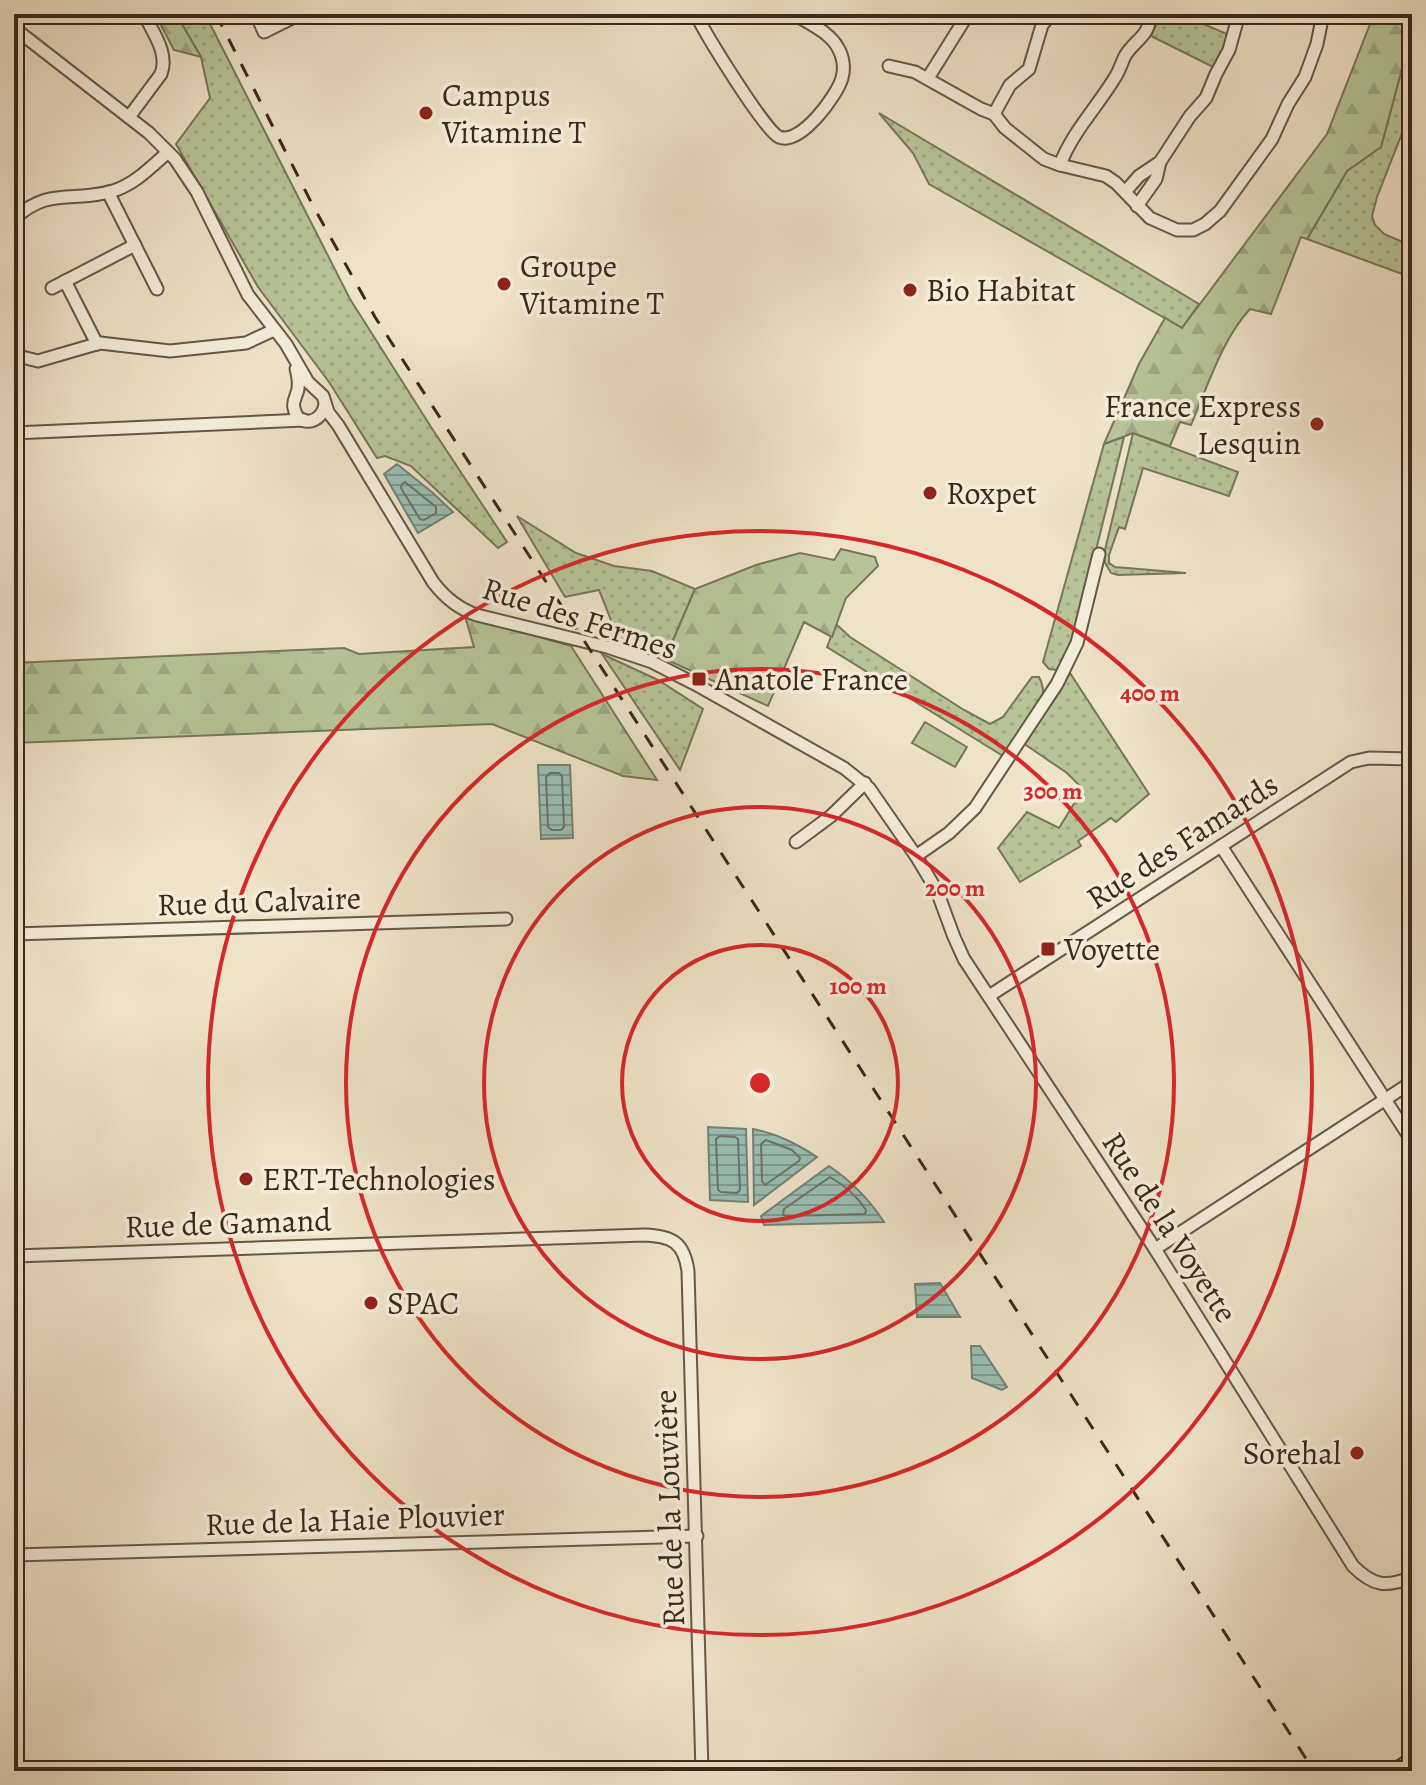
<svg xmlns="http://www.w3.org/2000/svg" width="1426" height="1785" viewBox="0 0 1426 1785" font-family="Alegreya,serif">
<defs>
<pattern id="grass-dots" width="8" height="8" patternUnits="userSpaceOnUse" patternTransform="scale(2)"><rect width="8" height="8" fill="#b6c497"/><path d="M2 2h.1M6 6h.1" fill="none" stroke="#9da882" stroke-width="1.8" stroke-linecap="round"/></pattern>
<pattern id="forest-firs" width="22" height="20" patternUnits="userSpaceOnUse" patternTransform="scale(2)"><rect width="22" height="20" fill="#b6c497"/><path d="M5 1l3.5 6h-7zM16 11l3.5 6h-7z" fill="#9da882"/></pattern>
<pattern id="water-rules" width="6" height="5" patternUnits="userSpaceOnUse" patternTransform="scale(2)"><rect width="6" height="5" fill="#99beb3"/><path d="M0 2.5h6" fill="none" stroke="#7e9a91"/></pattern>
</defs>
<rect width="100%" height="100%" fill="#eee2c7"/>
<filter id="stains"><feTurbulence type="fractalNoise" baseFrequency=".0025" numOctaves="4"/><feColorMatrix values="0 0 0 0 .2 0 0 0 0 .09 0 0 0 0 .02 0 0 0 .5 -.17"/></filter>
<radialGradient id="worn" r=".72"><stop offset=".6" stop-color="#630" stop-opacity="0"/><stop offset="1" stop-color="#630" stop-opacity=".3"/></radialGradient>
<g fill="url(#grass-dots)" stroke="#787659" stroke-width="2">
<path d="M 176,14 L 205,14 L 350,299 L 431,427 L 507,542 L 498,548 L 411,466 L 385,456 L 377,458 L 329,382 L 258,287 L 176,144 L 210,98 L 201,57 Z"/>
<path d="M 1157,14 L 1195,14 L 1194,20 L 1227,34 L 1224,47 L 1213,67 L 1151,36 L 1156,25 Z"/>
<path d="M 1412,31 L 1412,108 L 1377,197 L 1372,216 L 1375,225 L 1384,234 L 1412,246 L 1412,251 L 1402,274 L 1307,239 L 1347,171 L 1381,147 Z"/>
<path d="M 879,113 L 1199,304 L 1182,328 L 929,184 L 913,153 Z"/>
<path d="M 1133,433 L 1238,472 L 1229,496 L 1143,468 L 1125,529 L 1119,527 L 1109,555 L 1109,563 L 1115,567 L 1186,573 L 1118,575 L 1111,573 L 1105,563 L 1104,554 Z"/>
<path d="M 1124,437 L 1076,631 L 1057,670 L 1049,669 L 1043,662 L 1104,444 Z"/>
<path d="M 517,516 L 576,553 L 614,566 L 652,571 L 695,589 L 665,659 L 620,643 L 599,590 L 565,597 Z"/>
<path d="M 836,624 L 850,637 L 964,710 L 990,724 L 1003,717 L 1032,677 L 1039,677 C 1042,683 1044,688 1043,696 C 1039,715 1015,740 1003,756 L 827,647 Z"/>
<path d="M 602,654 L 658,680 L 703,709 L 680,770 Z"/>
<path d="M 1070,673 L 1149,794 L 1116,822 L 1111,818 L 1078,841 L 1081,846 L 1020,882 L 998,848 L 1027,812 L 1059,828 L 1083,789 L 1067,773 L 1023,743 Z"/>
</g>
<g fill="url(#forest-firs)" stroke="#787659" stroke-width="2">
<path d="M 155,14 L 176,14 L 201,57 L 174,50 Z"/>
<path d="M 1374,14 L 1412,14 L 1412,31 L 1381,147 L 1347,171 L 1307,239 L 1301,237 L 1271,314 L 1250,309 C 1222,339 1207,388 1191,425 L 1180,422 L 1170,446 L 1133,433 L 1104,444 L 1139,364 L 1165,318 L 1182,328 L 1327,134 Z"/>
<path d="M 841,549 L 875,557 L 878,566 L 846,598 L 832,637 L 804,622 L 768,706 L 665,659 L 695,589 L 756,565 L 800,553 L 834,560 Z"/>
<path d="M 465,616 L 571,646 L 657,780 L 623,776 L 492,724 L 14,743 L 14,663 L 344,648 L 359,654 L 474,647 Z"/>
</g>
<path fill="#b6c497" stroke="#787659" stroke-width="2" d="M 925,722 L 967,747 L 955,767 L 912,743 Z"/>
<g fill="url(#water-rules)" stroke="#738276" stroke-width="2">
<path d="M 397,464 L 433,493 L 453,512 L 418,533 L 384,474 Z"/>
<path d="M 538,765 L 570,765 L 573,838 L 541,839 Z"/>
<path d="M 708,1127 L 746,1129 L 748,1202 L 710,1200 Z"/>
<path d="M 753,1129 C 778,1134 797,1144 817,1157 L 754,1205 Z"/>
<path d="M 829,1166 C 853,1182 869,1199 884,1222 L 764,1225 L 761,1216 Z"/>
<path d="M 940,1283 L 960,1317 L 917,1317 L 915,1284 Z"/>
<path d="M 971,1346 L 980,1346 L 1007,1387 L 1002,1390 L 972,1378 Z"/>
</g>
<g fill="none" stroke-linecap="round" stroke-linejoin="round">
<g stroke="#6a7467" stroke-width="2">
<path d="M 405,482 L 436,507 L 436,513 L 424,520 L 420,519 L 401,488 L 402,484 Z"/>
<path d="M 550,773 L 559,773 L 562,776 L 564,827 L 561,830 L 552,830 L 548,827 L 546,777 Z"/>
<path d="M 720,1136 L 735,1137 L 738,1139 L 740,1190 L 737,1193 L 721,1192 L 718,1190 L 716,1139 Z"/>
<path d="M 766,1140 L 792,1150 L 800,1158 L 799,1161 L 765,1185 L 762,1181 L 761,1144 Z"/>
<path d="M 830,1177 C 844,1185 857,1196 866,1210 L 865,1214 L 787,1216 L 783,1215 L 784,1209 Z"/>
</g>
<g stroke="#675746" stroke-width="15">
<g id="minor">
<path d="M 256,14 L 264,32 L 300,14"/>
<path d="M 696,14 C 704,32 765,131 779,137 C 800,146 837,96 842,78 C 845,68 843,56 838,48 C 830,32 808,23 794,14"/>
<path d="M 14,28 L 149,133 L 175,159 L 197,192 L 248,295 L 286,344 L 308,382 L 323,396 L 328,412 L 338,425 L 433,582 C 445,598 459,609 477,615 L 607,647 L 652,662 L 695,684 L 844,768 L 869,788 L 916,856 L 937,891 L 954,937 L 964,959 L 1155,1249 L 1353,1566 C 1373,1586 1386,1588 1412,1577"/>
<path d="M 889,66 L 915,72 L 981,109 L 994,114"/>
<path d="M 928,78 L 968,14"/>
<path d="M 994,114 L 1005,128 L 1044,159 L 1060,165 L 1106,176 L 1116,183 L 1150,218 L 1177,230 L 1193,230 L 1205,224 L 1220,211 L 1272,139 L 1288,104 L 1305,77 L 1317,44 L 1323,14"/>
<path d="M 994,114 L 1010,85 L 1029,69 L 1042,25 L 1051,14"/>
<path d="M 129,117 L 161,74 C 169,53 153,33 144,14"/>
<path d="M 1060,165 C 1071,134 1097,107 1114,79 C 1119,72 1121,64 1125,56 C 1135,39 1150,37 1150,14"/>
<path d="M 108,192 L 157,289"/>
<path d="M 1125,192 L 1139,176 L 1160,162 L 1190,116 L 1206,98 L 1216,74 L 1229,50 L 1239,14"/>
<path d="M 1137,206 L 1156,179 L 1160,162"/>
<path d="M 14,219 C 49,186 74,203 113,191 C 135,184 151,167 168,152"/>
<path d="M 65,281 L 97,344"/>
<path d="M 52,288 L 135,245"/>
<path d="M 14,350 L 22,357 L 38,361 L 100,343 L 170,351 L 246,343 L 274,330"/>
<path d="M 296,369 C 298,376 299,382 298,389 C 297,395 292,402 294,408 C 298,429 323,423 325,404"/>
<path d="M 14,433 L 304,420"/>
<path d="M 796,842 L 831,816 L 865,783"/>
<path d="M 1221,846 L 1412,1141"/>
<path d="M 916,856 L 949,833 L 975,808 L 1057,684 L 1077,643 L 1099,554"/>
<path d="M 14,934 L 506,919"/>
<path d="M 989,996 L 1351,762 L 1369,758 L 1412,759"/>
<path d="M 1155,1249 L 1412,1082"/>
<path d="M 14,1256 L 645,1235 C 673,1236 684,1243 688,1271 L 702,1771"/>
<path d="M 14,1555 L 697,1536"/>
</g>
</g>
<g stroke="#3a291b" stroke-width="18">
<path id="major" d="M 1395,1771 L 1412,1760"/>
</g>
<use href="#minor" stroke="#f4ecdb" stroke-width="11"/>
<use href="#major" stroke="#e7c184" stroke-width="14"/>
<path stroke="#3a291b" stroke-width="3" stroke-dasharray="14 14" stroke-linecap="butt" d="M 216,14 L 312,204 L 375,317 L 1314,1771"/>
</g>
<g fill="none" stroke="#d62828" stroke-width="4">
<circle cx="760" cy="1083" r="138"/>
<circle cx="760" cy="1083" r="276"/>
<circle cx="760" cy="1083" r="414"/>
<circle cx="760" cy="1083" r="552"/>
</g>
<g fill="#8f2418" stroke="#f4ecdb" stroke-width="3">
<circle cx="426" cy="113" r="8"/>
<circle cx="504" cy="284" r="8"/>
<circle cx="910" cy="290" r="8"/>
<circle cx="1317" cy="424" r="8"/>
<circle cx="930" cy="493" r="8"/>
<rect x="691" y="671" width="16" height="16" rx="4"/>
<rect x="1040" y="941" width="16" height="16" rx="4"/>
<circle cx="246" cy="1179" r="8"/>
<circle cx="371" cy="1303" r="8"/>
<circle cx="1357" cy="1453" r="8"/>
</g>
<g text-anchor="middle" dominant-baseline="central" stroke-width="7" stroke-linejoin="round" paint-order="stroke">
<g font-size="32" fill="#3a291b" stroke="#f4ecdb" text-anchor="start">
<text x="442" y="95">Campus<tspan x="442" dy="37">Vitamine T</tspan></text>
<text x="520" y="266">Groupe<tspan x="520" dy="37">Vitamine T</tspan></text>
<text x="926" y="290">Bio Habitat</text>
<text x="1301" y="406" text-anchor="end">France Express<tspan x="1301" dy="37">Lesquin</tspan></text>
<text x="946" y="493">Roxpet</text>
<text x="715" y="679">Anatole France</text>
<text x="1064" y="949">Voyette</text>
<text x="262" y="1179">ERT-Technologies</text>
<text x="387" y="1303">SPAC</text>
<text x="1341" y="1453" text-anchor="end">Sorehal</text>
</g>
<g font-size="32" fill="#3a291b" stroke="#f4ecdb">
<text transform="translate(580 618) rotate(18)">Rue des Fermes</text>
<text transform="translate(1182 841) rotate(-33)">Rue des Famards</text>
<text transform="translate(259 901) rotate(-2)">Rue du Calvaire</text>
<text transform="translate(228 1223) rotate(-2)">Rue de Gamand</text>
<text transform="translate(1170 1227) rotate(57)">Rue de la Voyette</text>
<text transform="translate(669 1508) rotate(-92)">Rue de la Louvière</text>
<text transform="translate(355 1519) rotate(-2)">Rue de la Haie Plouvier</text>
</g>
</g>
<circle cx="760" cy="1083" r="12" fill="#d62828" stroke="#f4ecdb" stroke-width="4"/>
<g font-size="24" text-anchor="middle" font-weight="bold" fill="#d62828" stroke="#f4ecdb" stroke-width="7" stroke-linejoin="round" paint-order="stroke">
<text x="1150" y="701">400 m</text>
<text x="1053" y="799">300 m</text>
<text x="955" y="896">200 m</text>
<text x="858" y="994">100 m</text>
</g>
<rect width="1426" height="1785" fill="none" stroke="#eee2c7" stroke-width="48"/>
<rect x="16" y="16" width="1394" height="1753" fill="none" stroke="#3a291b" stroke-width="4"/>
<rect x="24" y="24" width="1378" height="1737" fill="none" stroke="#3a291b" stroke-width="2"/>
<rect width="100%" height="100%" filter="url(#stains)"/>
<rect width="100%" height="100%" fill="url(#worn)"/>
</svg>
